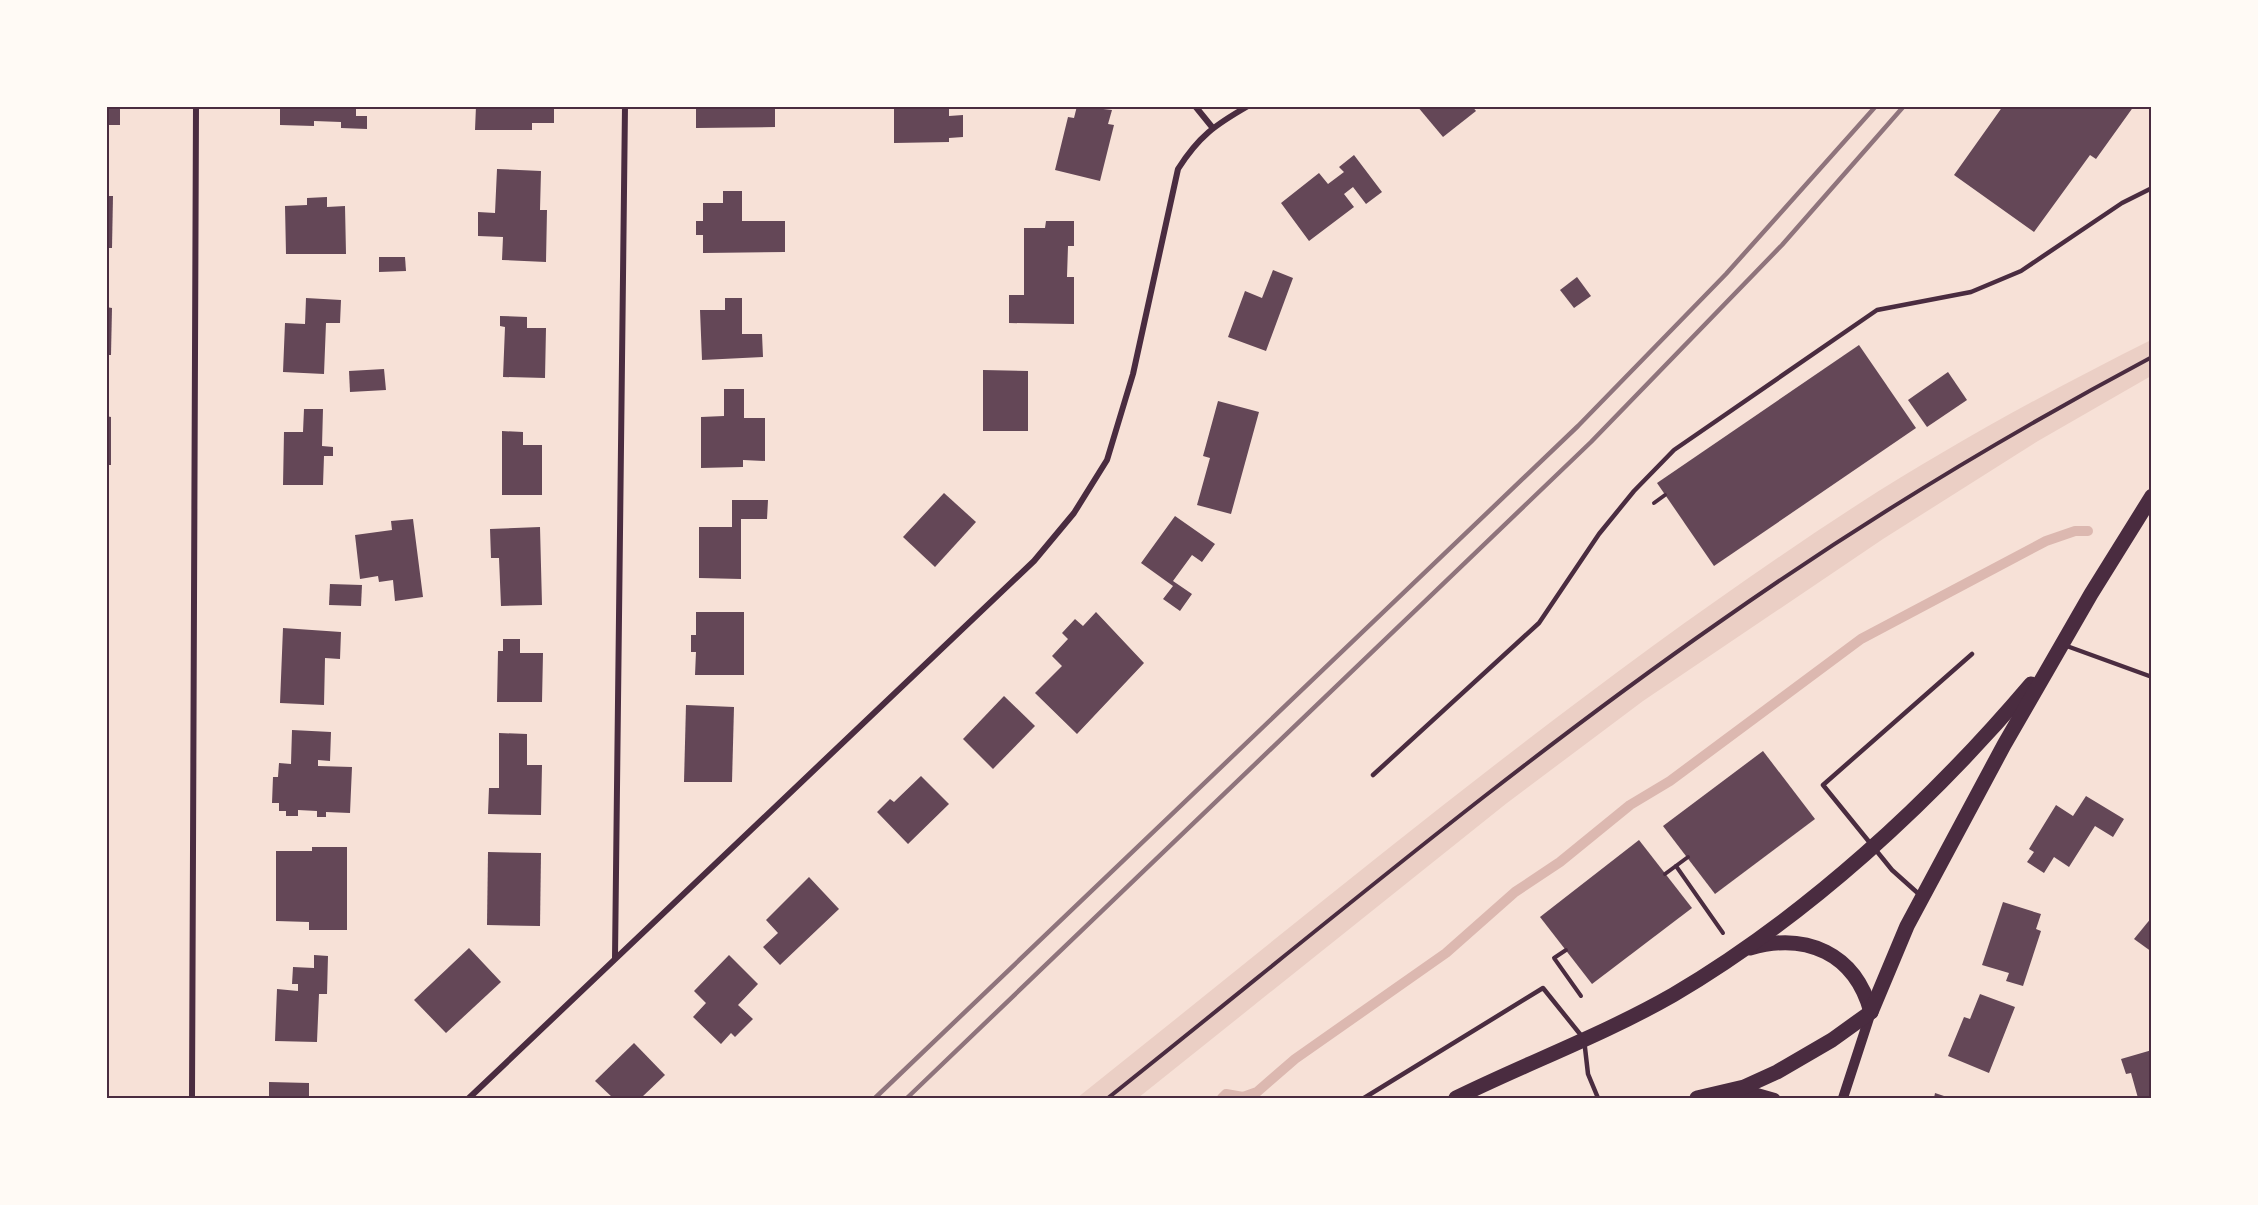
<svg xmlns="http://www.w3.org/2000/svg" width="2258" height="1205" viewBox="0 0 2258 1205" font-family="Montserrat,sans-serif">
<rect width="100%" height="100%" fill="#f7e1d7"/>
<path fill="#ebcfc5" d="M 2151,340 L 2151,376 L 2038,441 L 1883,539 L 1643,701 L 1507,803 L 1138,1098 L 1077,1098 C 1332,895 1583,683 1857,505 C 1952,444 2051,390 2151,340 Z"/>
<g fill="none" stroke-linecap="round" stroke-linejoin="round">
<path stroke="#dcb8b0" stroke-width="10" d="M 1222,1098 L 1226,1094 L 1243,1097 L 1257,1092 L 1295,1059 L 1446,953 L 1515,892 L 1560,862 L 1630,805 L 1670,781 L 1861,639 L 2046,541 L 2075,531 L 2088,531"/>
</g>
<g fill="#644757">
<rect x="106" y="106" width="14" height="19"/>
<path d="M 280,106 L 356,106 L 356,116 L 367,116 L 367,129 L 341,128 L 341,122 L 314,121 L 314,126 L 280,125 Z"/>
<path d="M 476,106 L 554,106 L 554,123 L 532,123 L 532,130 L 475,130 Z"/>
<path d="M 696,106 L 775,106 L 775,127 L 696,128 Z"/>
<path d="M 894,106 L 949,106 L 949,116 L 963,115 L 963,137 L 949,138 L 949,142 L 894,143 Z"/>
<path d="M 1077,106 L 1112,110 L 1108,124 L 1114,125 L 1100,181 L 1055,170 L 1068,117 L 1074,118 Z"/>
<path d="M 1417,106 L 1472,106 L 1476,111 L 1443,137 Z"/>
<path d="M 2003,106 L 2134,106 L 2096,159 L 2090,155 L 2034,232 L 1954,175 Z"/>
<path d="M 1354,155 L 1382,192 L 1366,204 L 1353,187 L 1344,194 L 1354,207 L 1309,241 L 1281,203 L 1319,173 L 1328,184 L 1344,172 L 1339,167 Z"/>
<path d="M 497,169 L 541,171 L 540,210 L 547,210 L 546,262 L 502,260 L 503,237 L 478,236 L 478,212 L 495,213 Z"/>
<path d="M 723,191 L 742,191 L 742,221 L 785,221 L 785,252 L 703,253 L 703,235 L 696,235 L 696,221 L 703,221 L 703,203 L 723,203 Z"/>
<path d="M 106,196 L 113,196 L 112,248 L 106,248 Z"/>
<path d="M 327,197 L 327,207 L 345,206 L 346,254 L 286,254 L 285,206 L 307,205 L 307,198 Z"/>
<path d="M 1046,221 L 1074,221 L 1074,246 L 1068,246 L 1067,277 L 1074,277 L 1074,324 L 1009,323 L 1009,295 L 1024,295 L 1024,228 L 1045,228 Z"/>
<path d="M 379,257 L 405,257 L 406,271 L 379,272 Z"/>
<path d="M 1273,270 L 1293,278 L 1266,351 L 1228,337 L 1245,291 L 1262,298 Z"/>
<path d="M 1577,277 L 1591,296 L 1574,308 L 1560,290 Z"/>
<path d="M 306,298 L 341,300 L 340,323 L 326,323 L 324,374 L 283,372 L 285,323 L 305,324 Z"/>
<path d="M 725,298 L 742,298 L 742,334 L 762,334 L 763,357 L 702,360 L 700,310 L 725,310 Z"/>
<path d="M 106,307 L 112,308 L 111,355 L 106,355 Z"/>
<path d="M 500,316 L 527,317 L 527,328 L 546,328 L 545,378 L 503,377 L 505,327 L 500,326 Z"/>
<path d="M 1859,345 L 1916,428 L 1714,566 L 1657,483 Z"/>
<path d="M 384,369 L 386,390 L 350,392 L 349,371 Z"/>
<path d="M 983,370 L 1028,371 L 1028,431 L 983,431 Z"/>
<path d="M 1948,372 L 1967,400 L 1927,427 L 1908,400 Z"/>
<path d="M 724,389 L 744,389 L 744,418 L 765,418 L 765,461 L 743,460 L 743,467 L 701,468 L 701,417 L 724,416 Z"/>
<path d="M 1218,401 L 1259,412 L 1231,514 L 1197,505 L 1210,458 L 1203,456 Z"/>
<path d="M 304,409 L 323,409 L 322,446 L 333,447 L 333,456 L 324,456 L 323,485 L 283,485 L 284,432 L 303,432 Z"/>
<path d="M 106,416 L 111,417 L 111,465 L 106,465 Z"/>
<path d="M 502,431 L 523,432 L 523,445 L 542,445 L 542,495 L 502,495 Z"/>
<path d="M 944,493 L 976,522 L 935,567 L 903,537 Z"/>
<path d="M 732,500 L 768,500 L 767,519 L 741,519 L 741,579 L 699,578 L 699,527 L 732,527 Z"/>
<path d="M 1175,516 L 1215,544 L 1202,562 L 1192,555 L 1173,581 L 1192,594 L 1180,611 L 1163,599 L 1173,586 L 1141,563 Z"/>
<path d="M 413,519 L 423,597 L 395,601 L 393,580 L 379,582 L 378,576 L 360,579 L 355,535 L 392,530 L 391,521 Z"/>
<rect x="106" y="523" width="3" height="51"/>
<path d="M 540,527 L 542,605 L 501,606 L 499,558 L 491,558 L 490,529 Z"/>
<path d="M 330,584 L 362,585 L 361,606 L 329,605 Z"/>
<path d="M 696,612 L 744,612 L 744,675 L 695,675 L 696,652 L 691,652 L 691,635 L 696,635 Z"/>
<path d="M 1096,612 L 1144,663 L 1077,734 L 1035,693 L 1062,666 L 1052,656 L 1068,639 L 1062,633 L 1075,619 L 1083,626 Z"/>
<path d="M 283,628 L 341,632 L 340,659 L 325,658 L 324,705 L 280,703 Z"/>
<path d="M 503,639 L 520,639 L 520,653 L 543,653 L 542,702 L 497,702 L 498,651 L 503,651 Z"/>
<path d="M 1004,696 L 1035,726 L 993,769 L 963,739 Z"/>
<path d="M 686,705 L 734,707 L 732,782 L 684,782 Z"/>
<path d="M 292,730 L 331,732 L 330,761 L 318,760 L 318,766 L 352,767 L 350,813 L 326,812 L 326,817 L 317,817 L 317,811 L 298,810 L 298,816 L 286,816 L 286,811 L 279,811 L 279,803 L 272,803 L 273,777 L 278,777 L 279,763 L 291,764 Z"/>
<path d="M 499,733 L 527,734 L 527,765 L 542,765 L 541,815 L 488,814 L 489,788 L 499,788 Z"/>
<path d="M 1763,751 L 1815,819 L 1715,894 L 1663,826 Z"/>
<path d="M 921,776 L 949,804 L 908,844 L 877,812 L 890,799 L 894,802 Z"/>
<path d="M 2086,796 L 2124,819 L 2113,837 L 2095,826 L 2069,867 L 2054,857 L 2044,873 L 2027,862 L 2034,852 L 2029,849 L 2056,805 L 2073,816 Z"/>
<path d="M 1639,840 L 1692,908 L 1592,984 L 1540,917 Z"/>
<path d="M 312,847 L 347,847 L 347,930 L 309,930 L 309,922 L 276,921 L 276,851 L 312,851 Z"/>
<path d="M 488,852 L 541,853 L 540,926 L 487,925 Z"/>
<path d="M 809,877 L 839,909 L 780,965 L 763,947 L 778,933 L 766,920 Z"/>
<path d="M 2003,902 L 2041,914 L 2036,929 L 2041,931 L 2023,986 L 2006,981 L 2009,973 L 1982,965 Z"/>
<path d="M 2152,917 L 2152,952 L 2134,939 Z"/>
<path d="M 469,948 L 501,982 L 446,1033 L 414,1000 Z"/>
<path d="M 314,955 L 328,956 L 327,994 L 319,994 L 317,1042 L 275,1041 L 277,989 L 298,991 L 298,984 L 292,984 L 293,967 L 314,968 Z"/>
<path d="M 729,955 L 758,984 L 738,1005 L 753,1019 L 735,1037 L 731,1033 L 721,1044 L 693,1017 L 706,1003 L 694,991 Z"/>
<path d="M 1980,994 L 2015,1007 L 1989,1073 L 1948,1056 L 1964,1017 L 1970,1019 Z"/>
<path d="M 634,1043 L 665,1075 L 641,1098 L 613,1098 L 595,1081 Z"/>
<path d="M 2152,1050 L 2152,1098 L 2138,1098 L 2131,1073 L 2126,1074 L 2121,1059 Z"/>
<path d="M 269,1082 L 309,1083 L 309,1098 L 269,1098 Z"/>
<path d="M 1935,1093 L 1950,1098 L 1934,1098 Z"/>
</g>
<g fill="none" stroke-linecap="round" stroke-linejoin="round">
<g stroke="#4a2c40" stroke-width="4">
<path d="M 1654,503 L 1665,495"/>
<path d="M 1676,866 L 1723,933"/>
<path d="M 1665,874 L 1688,857"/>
<path d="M 1566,950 L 1554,958 L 1581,996"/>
<path d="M 1108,1098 C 1309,938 1507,770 1718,623 C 1857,525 2002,437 2152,357"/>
</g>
<g stroke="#4a2c40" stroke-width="4.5">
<path d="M 2064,645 L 2152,677"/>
<path d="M 1373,775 L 1539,623 L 1599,534 L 1634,491 L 1674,450 L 1877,310 L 1971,292 L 2021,271 L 2122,203 L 2152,188"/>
<path d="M 1921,896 L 1892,870 L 1823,785 L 1972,654"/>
<path d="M 1364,1098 L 1543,988 L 1584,1039 L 1588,1074 L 1598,1098"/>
</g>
<g stroke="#4a2c40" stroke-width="6">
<path d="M 1195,106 L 1212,127"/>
<path d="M 615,958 L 625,106"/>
<path d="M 192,1098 L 196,106"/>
<path d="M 469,1098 L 1034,561 L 1074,513 L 1107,460 L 1133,374 L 1178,169 C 1199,136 1215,125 1248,106"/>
</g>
<g stroke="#4a2c40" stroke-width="10">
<path d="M 1737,1092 L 1754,1092 L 1775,1098"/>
<path d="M 1843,1098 L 1871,1012"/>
</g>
<g stroke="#4a2c40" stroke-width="15">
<path d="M 1750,948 C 1806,932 1855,953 1871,1012"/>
<path d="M 1456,1098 C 1527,1063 1603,1035 1673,995 C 1807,916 1930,803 2031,684"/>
<path d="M 1697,1098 L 1744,1087 L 1777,1072 L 1832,1040 L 1871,1012 L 1907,926 L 2004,745 L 2091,594 L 2152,496"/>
</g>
<g stroke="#8f747c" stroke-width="4.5">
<path d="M 875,1098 L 1578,426 L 1726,274 L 1876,106"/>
<path d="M 907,1098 L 1591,442 L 1782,245 L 1904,106"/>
</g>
</g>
<rect width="2258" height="1205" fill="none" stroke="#fffaf5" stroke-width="216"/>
<rect x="108" y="108" width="2042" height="989" fill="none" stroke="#4a2c40" stroke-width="2"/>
</svg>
